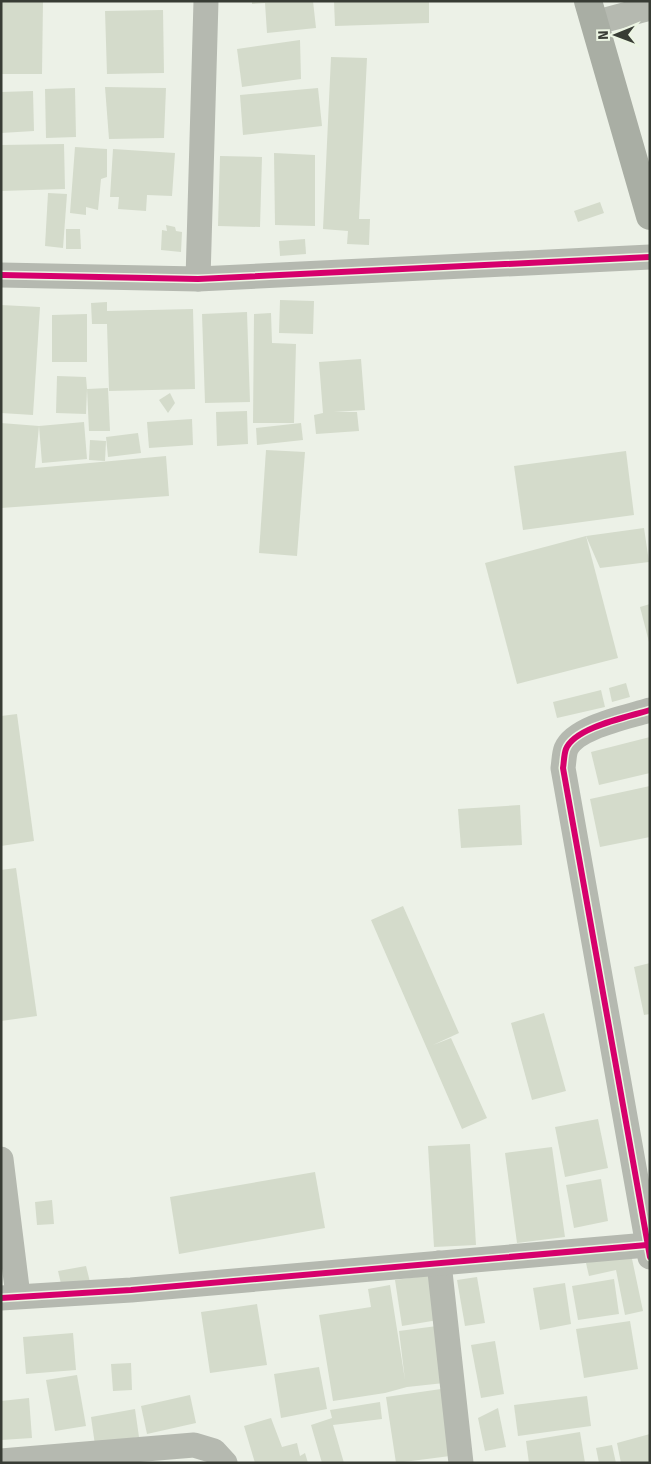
<svg xmlns="http://www.w3.org/2000/svg" width="651" height="1464" viewBox="0 0 651 1464" font-family="'Fira Sans',sans-serif">
<rect width="100%" height="100%" fill="#ecf1e7"/>
<g fill="#d4dbcb">
<path d="M 1,1 L 43,1 L 42,74 L 1,74 Z"/>
<path d="M 252,1 L 313,1 L 316,28 L 267,33 L 265,3 L 252,4 Z"/>
<path d="M 334,1 L 429,1 L 429,23 L 335,26 Z"/>
<path d="M 163,10 L 164,73 L 107,74 L 105,11 Z"/>
<path d="M 300,40 L 301,79 L 242,87 L 237,49 Z"/>
<path d="M 331,57 L 367,58 L 359,219 L 370,219 L 369,245 L 347,244 L 348,231 L 323,229 Z"/>
<path d="M 105,87 L 166,88 L 164,138 L 109,139 Z"/>
<path d="M 75,88 L 76,137 L 46,138 L 45,89 Z"/>
<path d="M 318,88 L 322,126 L 243,135 L 240,95 Z"/>
<path d="M 33,91 L 34,131 L 1,133 L 1,92 Z"/>
<path d="M 64,144 L 65,189 L 1,191 L 1,145 Z"/>
<path d="M 75,147 L 107,149 L 107,177 L 101,179 L 98,210 L 86,207 L 86,215 L 70,213 Z"/>
<path d="M 113,149 L 175,153 L 172,196 L 147,195 L 146,211 L 118,209 L 119,197 L 110,197 Z"/>
<path d="M 274,153 L 315,155 L 315,226 L 275,225 Z"/>
<path d="M 220,156 L 262,157 L 260,227 L 218,226 Z"/>
<path d="M 48,193 L 67,194 L 63,248 L 45,246 Z"/>
<path d="M 600,202 L 604,213 L 578,222 L 574,211 Z"/>
<path d="M 166,225 L 175,227 L 176,231 L 182,232 L 181,252 L 161,250 L 162,230 L 167,231 Z"/>
<path d="M 66,229 L 80,229 L 81,249 L 66,249 Z"/>
<path d="M 305,239 L 306,254 L 280,256 L 279,241 Z"/>
<path d="M 280,300 L 314,301 L 313,334 L 279,333 Z"/>
<path d="M 107,302 L 107,311 L 193,309 L 195,389 L 109,391 L 107,324 L 92,324 L 91,303 Z"/>
<path d="M 1,305 L 40,307 L 33,415 L 1,413 Z"/>
<path d="M 247,312 L 250,402 L 205,403 L 202,314 Z"/>
<path d="M 271,313 L 272,343 L 296,344 L 294,423 L 253,423 L 254,314 Z"/>
<path d="M 87,314 L 87,362 L 52,362 L 52,315 Z"/>
<path d="M 361,359 L 365,410 L 334,412 L 357,412 L 359,431 L 316,434 L 314,415 L 323,413 L 319,362 Z"/>
<path d="M 57,376 L 86,377 L 87,389 L 86,414 L 56,413 Z"/>
<path d="M 108,388 L 110,431 L 89,431 L 87,389 Z"/>
<path d="M 170,393 L 175,403 L 168,413 L 159,400 Z"/>
<path d="M 247,411 L 248,444 L 217,446 L 216,412 Z"/>
<path d="M 192,419 L 193,445 L 149,448 L 147,422 Z"/>
<path d="M 84,422 L 87,459 L 42,463 L 39,426 Z"/>
<path d="M 1,423 L 39,426 L 35,468 L 166,456 L 169,496 L 1,508 Z"/>
<path d="M 301,423 L 303,440 L 257,445 L 256,428 Z"/>
<path d="M 138,433 L 141,453 L 108,457 L 106,437 Z"/>
<path d="M 90,440 L 106,441 L 105,461 L 89,460 Z"/>
<path d="M 266,450 L 305,452 L 297,556 L 259,553 Z"/>
<path d="M 626,451 L 634,515 L 523,530 L 514,466 Z"/>
<path d="M 644,528 L 649,562 L 600,568 L 586,536 Z"/>
<path d="M 586,536 L 618,658 L 517,684 L 485,563 Z"/>
<path d="M 650,604 L 650,642 L 649,642 L 640,607 Z"/>
<path d="M 626,683 L 630,697 L 612,702 L 609,688 Z"/>
<path d="M 601,690 L 605,707 L 557,718 L 553,702 Z"/>
<path d="M 17,714 L 34,841 L 1,846 L 1,716 Z"/>
<path d="M 650,737 L 650,773 L 599,785 L 591,752 Z"/>
<path d="M 650,786 L 650,837 L 600,847 L 590,799 Z"/>
<path d="M 520,805 L 522,845 L 461,848 L 458,809 Z"/>
<path d="M 16,868 L 37,1016 L 1,1021 L 1,870 Z"/>
<path d="M 403,906 L 459,1033 L 433,1045 L 451,1038 L 487,1118 L 462,1129 L 371,920 Z"/>
<path d="M 650,963 L 650,1014 L 644,1015 L 634,967 Z"/>
<path d="M 544,1013 L 566,1091 L 532,1100 L 511,1023 Z"/>
<path d="M 598,1119 L 608,1168 L 565,1177 L 555,1127 Z"/>
<path d="M 470,1144 L 476,1245 L 434,1247 L 428,1146 Z"/>
<path d="M 552,1147 L 565,1237 L 517,1243 L 505,1153 Z"/>
<path d="M 315,1172 L 325,1228 L 179,1254 L 170,1197 Z"/>
<path d="M 601,1179 L 608,1221 L 574,1228 L 566,1185 Z"/>
<path d="M 52,1200 L 54,1224 L 37,1225 L 35,1202 Z"/>
<path d="M 631,1254 L 643,1311 L 625,1315 L 616,1270 L 589,1276 L 586,1263 Z"/>
<path d="M 86,1266 L 90,1282 L 62,1288 L 58,1271 Z"/>
<path d="M 431,1275 L 438,1320 L 402,1326 L 395,1280 Z"/>
<path d="M 477,1277 L 485,1323 L 465,1326 L 457,1280 Z"/>
<path d="M 614,1279 L 619,1314 L 578,1320 L 572,1286 Z"/>
<path d="M 565,1283 L 571,1324 L 540,1330 L 533,1288 Z"/>
<path d="M 390,1285 L 405,1380 L 399,1331 L 437,1326 L 444,1383 L 407,1387 L 385,1393 L 333,1401 L 319,1315 L 371,1307 L 368,1289 Z"/>
<path d="M 257,1304 L 267,1365 L 210,1373 L 201,1312 Z"/>
<path d="M 630,1321 L 638,1369 L 584,1378 L 576,1329 Z"/>
<path d="M 73,1333 L 76,1370 L 26,1374 L 23,1337 Z"/>
<path d="M 495,1341 L 504,1394 L 481,1398 L 471,1345 Z"/>
<path d="M 131,1363 L 132,1390 L 113,1391 L 111,1364 Z"/>
<path d="M 319,1367 L 327,1409 L 281,1418 L 274,1374 Z"/>
<path d="M 77,1375 L 86,1426 L 55,1431 L 46,1380 Z"/>
<path d="M 441,1389 L 450,1456 L 396,1463 L 386,1397 Z"/>
<path d="M 190,1395 L 196,1423 L 147,1434 L 141,1406 Z"/>
<path d="M 587,1396 L 591,1426 L 518,1436 L 514,1405 Z"/>
<path d="M 29,1398 L 32,1438 L 1,1440 L 1,1401 Z"/>
<path d="M 380,1402 L 382,1419 L 333,1425 L 344,1463 L 322,1463 L 311,1425 L 332,1418 L 330,1410 Z"/>
<path d="M 498,1408 L 506,1447 L 485,1451 L 478,1418 Z"/>
<path d="M 135,1409 L 139,1437 L 95,1445 L 91,1417 Z"/>
<path d="M 271,1418 L 282,1447 L 297,1443 L 300,1456 L 305,1453 L 308,1463 L 255,1463 L 244,1426 Z"/>
<path d="M 580,1432 L 585,1463 L 529,1463 L 526,1441 Z"/>
<path d="M 650,1434 L 650,1463 L 621,1463 L 617,1443 Z"/>
<path d="M 612,1445 L 616,1463 L 599,1463 L 596,1448 Z"/>
</g>
<g fill="none" stroke-linecap="round" stroke-linejoin="round">
<g stroke="#b5b9b0" stroke-width="25">
<path d="M 594,23 L 650,8"/>
<path d="M 1,275 L 198,279 L 650,257"/>
<path d="M 198,279 L 206,1"/>
<path d="M 650,710 C 628,717 575,727 566,749 C 564,754 564,762 563,768 L 650,1257"/>
<path d="M 1,1159 L 18,1296"/>
<path d="M 439,1263 L 461,1463"/>
<path d="M 1,1298 L 131,1290 L 647,1245"/>
<path d="M 1,1461 L 194,1445 L 214,1451 L 225,1463"/>
</g>
<path stroke="#a9aea4" stroke-width="28" d="M 588,1 L 650,216"/>
<g stroke="#ecf5e3" stroke-width="9">
<g id="cycleway">
<path d="M 1,275 L 198,279 L 650,257"/>
<path d="M 650,710 C 628,717 575,727 566,749 C 564,754 564,762 563,768 L 650,1257"/>
<path d="M 1,1298 L 131,1290 L 647,1245"/>
</g>
</g>
<use href="#cycleway" stroke="#d6006c" stroke-width="6"/>
</g>
<rect width="651" height="1464" fill="none" stroke="#383c35" stroke-width="5"/>
<g transform="translate(616 35) rotate(269)" stroke="#ecf5e3" stroke-width="4" paint-order="stroke">
<path d="M0-4L9 19L0 12L-9 19Z" fill="#383c35"/>
<text y="-8" font-size="14" font-weight="bold" text-anchor="middle" fill="#383c35">N</text>
</g>
</svg>
